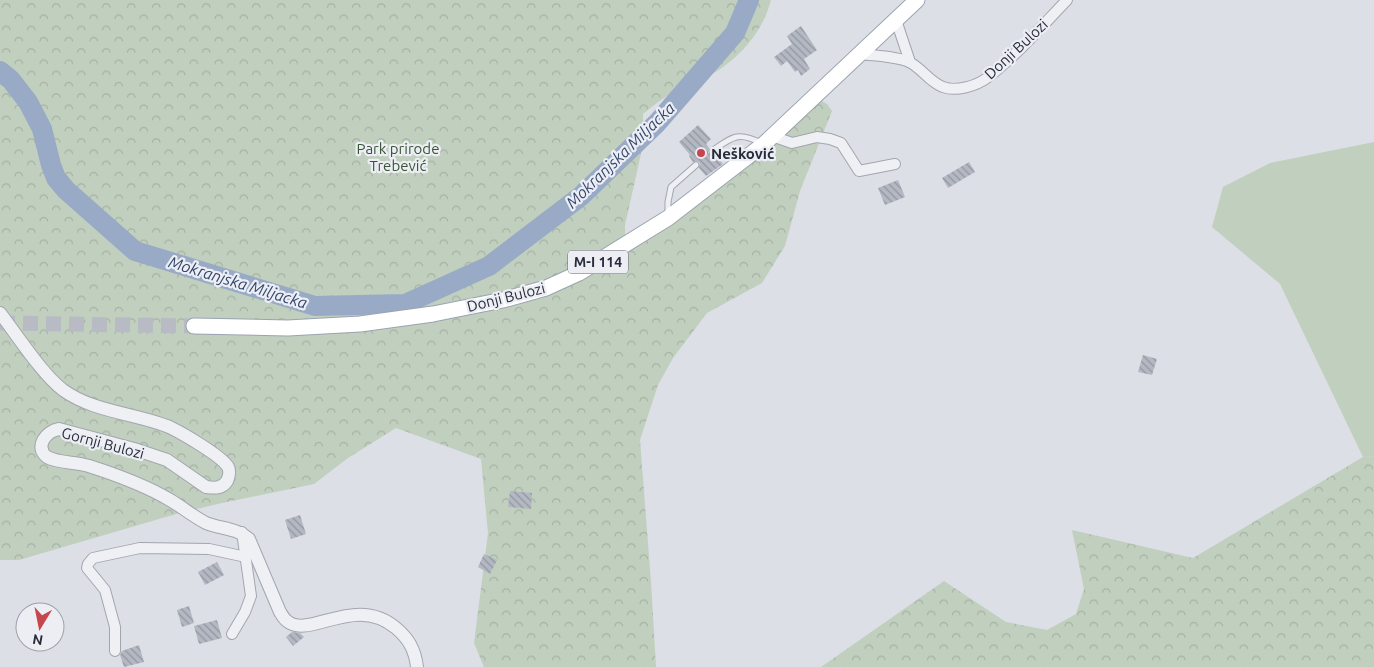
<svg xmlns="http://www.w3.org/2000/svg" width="1374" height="667" viewBox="0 0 1374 667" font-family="Ubuntu,sans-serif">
<defs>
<pattern id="forest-crowns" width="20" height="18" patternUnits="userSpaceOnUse" patternTransform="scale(1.25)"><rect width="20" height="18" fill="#c1cfbe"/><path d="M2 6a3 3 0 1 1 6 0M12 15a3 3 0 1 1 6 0" fill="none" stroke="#a6b2a4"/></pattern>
<pattern id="building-back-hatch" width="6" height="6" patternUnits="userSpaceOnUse" patternTransform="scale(1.25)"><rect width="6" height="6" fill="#b4b8c2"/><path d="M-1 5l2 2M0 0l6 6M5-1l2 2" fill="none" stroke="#92969f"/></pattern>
</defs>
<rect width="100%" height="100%" fill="#dcdfe6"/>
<path fill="#c1cfbe" d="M 1374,142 L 1374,456 L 1363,457 L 1280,284 L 1212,227 L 1223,187 L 1270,163 Z"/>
<g fill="url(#forest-crowns)">
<path d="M 0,0 L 771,0 C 762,35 735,63 703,79 C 697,81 691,83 685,86 C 670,93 656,103 643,114 L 643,145 L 625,225 L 625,234 L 627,240 L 709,188 L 810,94 L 827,104 L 832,111 L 800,191 L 785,246 L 762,283 L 707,313 L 673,358 L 658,385 L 640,440 L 651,582 L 656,667 L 484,667 L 474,643 L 488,533 L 481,459 L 396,428 L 348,458 L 314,484 L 222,503 L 176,514 L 19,560 L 0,560 Z"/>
<path d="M 1374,456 L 1374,667 L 821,667 L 944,581 L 1006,622 L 1047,630 L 1076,614 L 1084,589 L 1072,530 L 1193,558 L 1363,457 Z"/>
</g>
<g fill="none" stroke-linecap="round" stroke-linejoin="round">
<path stroke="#98aac5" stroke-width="20" d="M 0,71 L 11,80 L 28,102 L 42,129 L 51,165 L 56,178 L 66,190 L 135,251 L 315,306 L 405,304 L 489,266 L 581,196 L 657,123 L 735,33 L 749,0"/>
</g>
<g fill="url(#building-back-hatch)">
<path d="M 801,26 L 817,50 L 804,59 L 810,69 L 801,76 L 798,70 L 795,72 L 787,61 L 781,66 L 774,57 L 792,44 L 787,36 Z"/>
<path d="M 698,125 L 711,139 L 706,144 L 709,148 L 708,153 L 712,155 L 715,154 L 723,164 L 706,176 L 699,168 L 700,163 L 697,161 L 693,162 L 689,156 L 690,155 L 679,142 Z"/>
<path d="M 969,162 L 975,172 L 948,188 L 942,178 Z"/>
<path d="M 898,180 L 905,197 L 885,205 L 878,188 Z"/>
<path d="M 1143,355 L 1157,359 L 1152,375 L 1138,372 Z"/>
<path d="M 510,491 L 532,493 L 531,509 L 508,507 Z"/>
<path d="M 300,515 L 306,534 L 291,539 L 285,520 Z"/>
<path d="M 484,554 L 497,560 L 490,574 L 478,567 Z"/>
<path d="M 217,562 L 224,575 L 205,585 L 198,572 Z"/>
<path d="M 189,606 L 194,623 L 182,627 L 177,610 Z"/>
<path d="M 217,620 L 222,638 L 199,644 L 194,626 Z"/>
<path d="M 292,632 L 300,633 L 304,637 L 293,646 L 286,637 Z"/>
<path d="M 139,645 L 144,662 L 124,667 L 120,655 L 122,651 Z"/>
</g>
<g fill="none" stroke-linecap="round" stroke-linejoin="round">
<path stroke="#b8bbc4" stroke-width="15" stroke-dasharray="15 8" stroke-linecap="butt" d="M 0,323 L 194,326"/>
<g stroke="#a2a6af" stroke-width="7">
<g id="service">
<path d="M 712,151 C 732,137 738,131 761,143"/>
<path d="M 668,215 L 668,202 L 671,187 L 696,165"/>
</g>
</g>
<g stroke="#a2a6af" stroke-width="12">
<g id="minor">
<path d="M 896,20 L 910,62"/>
<path d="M 860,54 C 875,56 895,56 909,62 C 922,68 929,82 943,87 C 956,92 976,86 987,78 C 1016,56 1041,27 1067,0"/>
<path d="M 772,136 L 792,143 L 817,137 L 830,139 L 841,143 L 859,171 L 895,164"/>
<path d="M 232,634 L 245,612 L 251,596 L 242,532"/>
<path d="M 115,651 L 115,627 L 105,590 L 87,568 L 88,564 L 93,558 L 140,548 L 209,549 L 246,557"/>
</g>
</g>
<g stroke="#a2a6af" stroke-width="14">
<path id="tertiary" d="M 0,313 C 17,335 42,374 63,390 C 92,411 131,413 164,425 C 176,429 222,456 228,467 C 230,471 229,477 227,481 C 222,489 214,488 206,487 L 167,460 L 134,449 L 59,429 C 46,431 34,447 47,457 C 57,463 77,462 89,466 C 117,475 145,485 170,500 C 182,507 194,517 206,523 C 221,529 237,528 249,539 L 280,612 C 282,615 284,619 287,621 C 309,640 355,593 396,628 C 409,639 415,650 417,667"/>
</g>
<g stroke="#9ca3b1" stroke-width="17">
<path id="primary" d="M 194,326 L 288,328 L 360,324 L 433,314 L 503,300 L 546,288 L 579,273 L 668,218 L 764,144 L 917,0"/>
</g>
<use href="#service" stroke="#eff0f4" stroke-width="5"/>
<use href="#minor" stroke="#eff0f4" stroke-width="10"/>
<use href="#tertiary" stroke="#eff0f4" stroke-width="12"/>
<use href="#primary" stroke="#fff" stroke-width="15"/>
</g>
<circle fill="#c7454c" stroke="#eceef4" stroke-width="2" cx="701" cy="153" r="5"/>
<g text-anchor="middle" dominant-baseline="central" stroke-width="4.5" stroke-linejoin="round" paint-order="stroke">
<rect fill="#eceef4" stroke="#626672" stroke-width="1" x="568" y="250.5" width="60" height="23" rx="4"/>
<g font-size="14" font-weight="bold" fill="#272c3b">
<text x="598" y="262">M-I 114</text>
</g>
<g font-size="15" fill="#272c3b" stroke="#eceef4">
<text transform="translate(1016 49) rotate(-43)">Donji Bulozi</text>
<text transform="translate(506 297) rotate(-14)">Donji Bulozi</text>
<text transform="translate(103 443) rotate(15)">Gornji Bulozi</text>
</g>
<g font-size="15" fill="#385635" stroke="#eceef4">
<text x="398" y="148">Park prirode<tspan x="398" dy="17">Trebević</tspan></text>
</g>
<g font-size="15" font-weight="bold" fill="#272c3b" stroke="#eceef4" text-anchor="start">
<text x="711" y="153">Nešković</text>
</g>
<g font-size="16" font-style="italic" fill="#33476d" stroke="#eceef4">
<text transform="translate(620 155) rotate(-44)">Mokranjska Miljacka</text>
<text transform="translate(238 282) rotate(17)">Mokranjska Miljacka</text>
</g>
</g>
<g transform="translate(40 627) rotate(190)"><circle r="24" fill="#eceef4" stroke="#9da0aa"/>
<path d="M0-4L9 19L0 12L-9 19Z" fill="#c7454c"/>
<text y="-8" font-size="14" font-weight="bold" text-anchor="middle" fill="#272c3b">N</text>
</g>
</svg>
